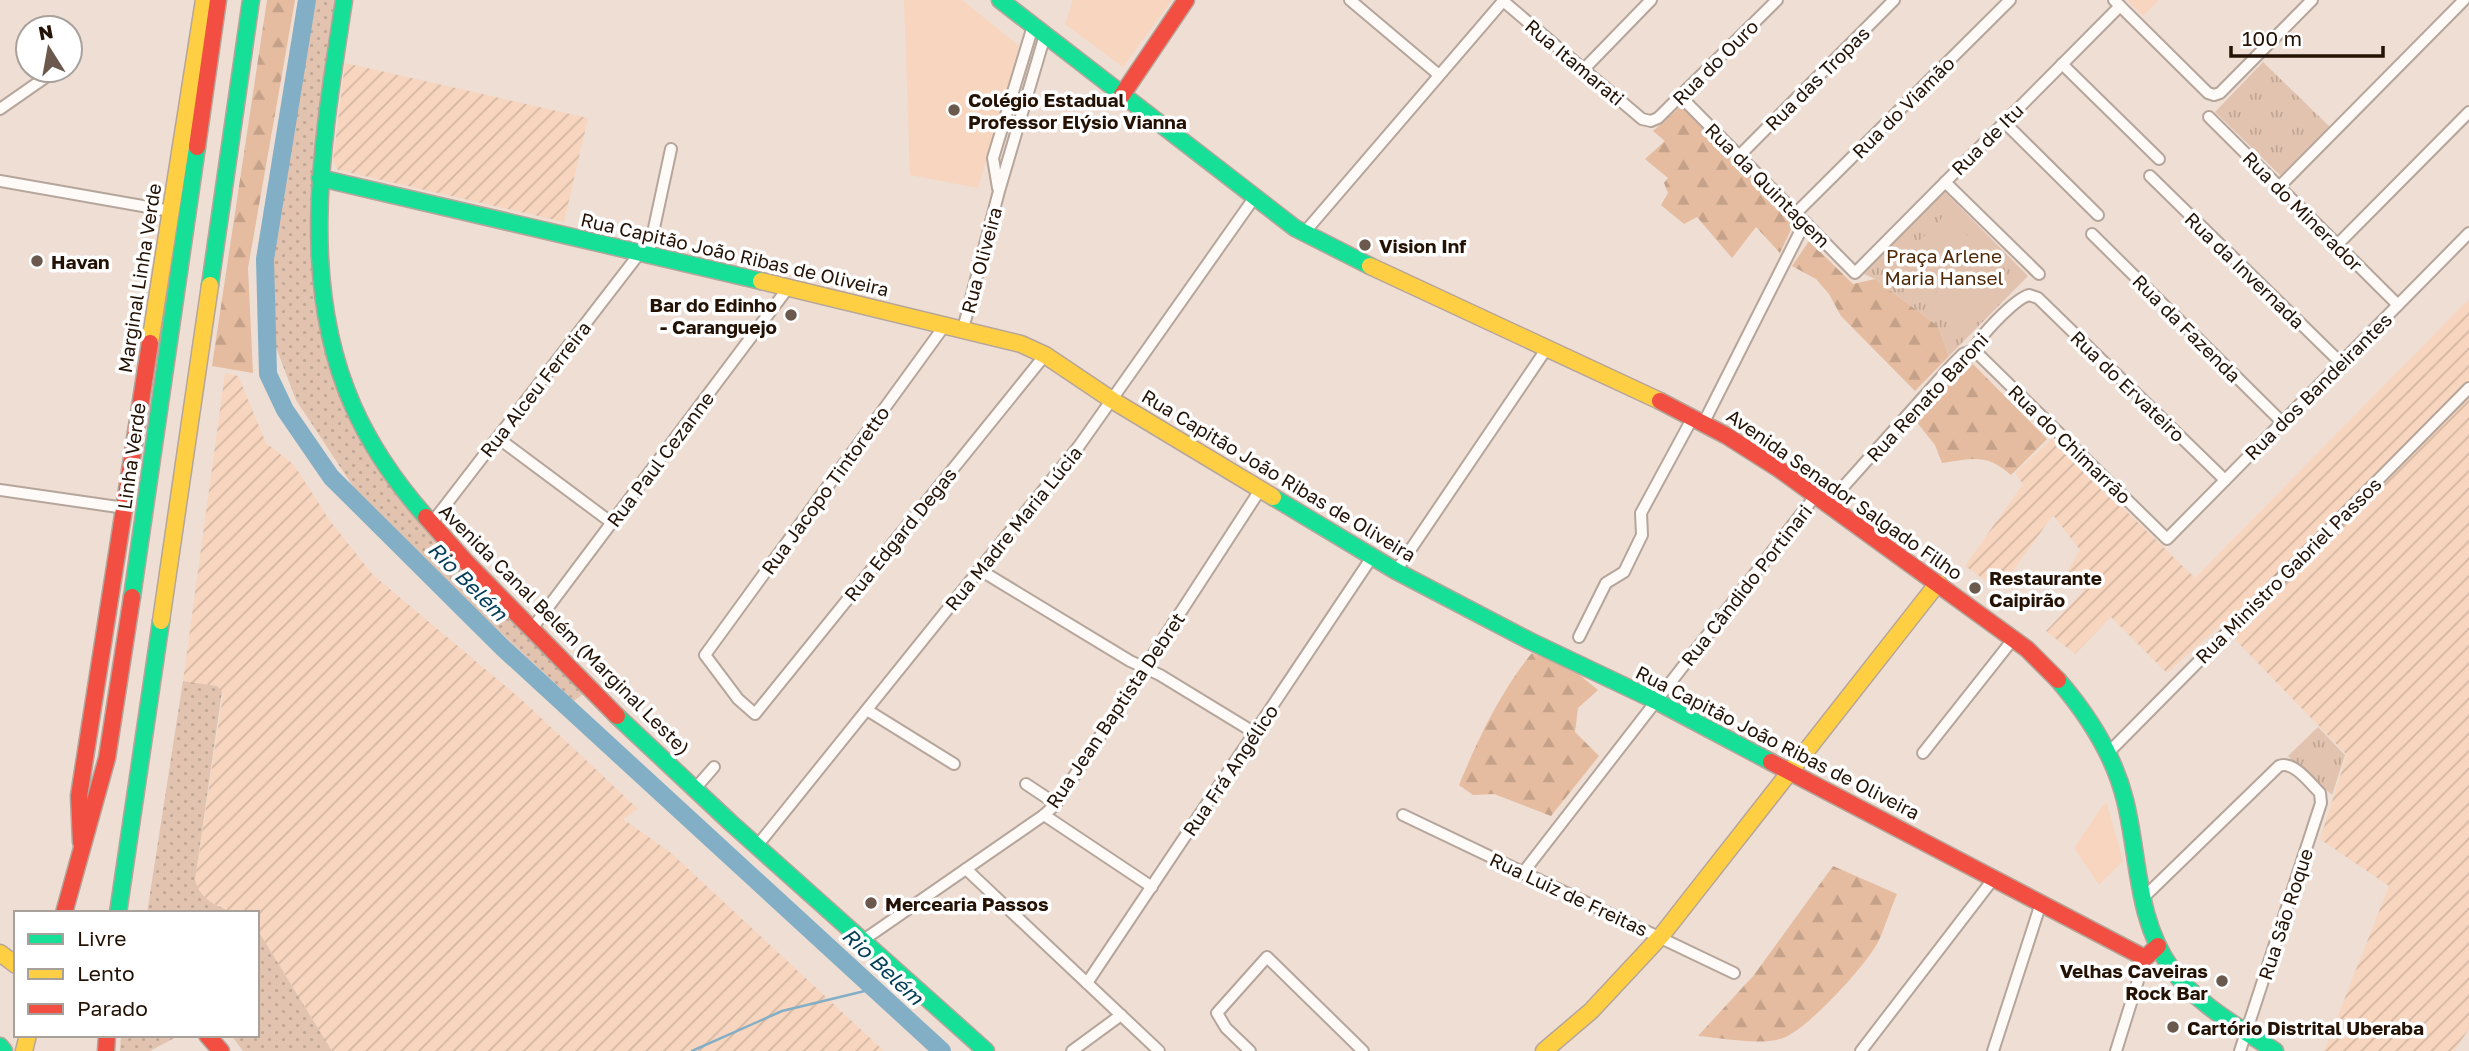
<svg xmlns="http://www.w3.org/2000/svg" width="2469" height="1051" viewBox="0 0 2469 1051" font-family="'Golos Text',sans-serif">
<defs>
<pattern id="industrial-furrows" width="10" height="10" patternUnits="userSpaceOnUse" patternTransform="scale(1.75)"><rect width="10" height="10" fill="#f7d5be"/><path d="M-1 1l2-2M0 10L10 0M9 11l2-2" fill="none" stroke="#d4b6a2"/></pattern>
<pattern id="grass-dots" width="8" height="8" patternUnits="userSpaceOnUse" patternTransform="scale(1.75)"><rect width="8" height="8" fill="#e1c3af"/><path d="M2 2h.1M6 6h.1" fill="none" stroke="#c1a695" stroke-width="1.8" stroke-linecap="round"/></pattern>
<pattern id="forest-firs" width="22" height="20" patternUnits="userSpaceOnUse" patternTransform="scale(1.75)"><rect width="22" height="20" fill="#e5bca0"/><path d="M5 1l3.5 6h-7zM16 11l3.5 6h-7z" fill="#c4a188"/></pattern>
<pattern id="park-tufts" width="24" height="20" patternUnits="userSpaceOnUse" patternTransform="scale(1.75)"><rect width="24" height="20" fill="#e1c3af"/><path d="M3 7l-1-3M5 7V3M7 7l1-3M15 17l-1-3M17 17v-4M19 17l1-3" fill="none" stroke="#c1a695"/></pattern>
</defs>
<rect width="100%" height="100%" fill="#efded3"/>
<g fill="#f7d5be">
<path d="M 904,0 L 962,0 L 1019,46 L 978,188 L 910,175 Z"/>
<path d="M 1073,0 L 1172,0 L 1123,67 L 1065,24 Z"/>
<path d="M 2127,0 L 2159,0 L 2143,16 Z"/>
<path d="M 2107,804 L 2123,861 L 2099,885 L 2074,848 L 2103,805 Z"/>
</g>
<g fill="url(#industrial-furrows)">
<path d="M 345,63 L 588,118 L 564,222 L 338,170 L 333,161 Z"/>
<path d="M 2469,299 L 2469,1029 L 2454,1051 L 2324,1051 L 2389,886 L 2320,839 L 2347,755 L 2221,625 L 2167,673 L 2111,617 L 2075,654 L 2046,631 L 2084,591 L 2067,572 L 2080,550 L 2053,515 L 1999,590 L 1965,566 L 2023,484 L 2015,473 L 2052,439 L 2195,578 Z"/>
<path d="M 225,373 L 238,376 L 266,443 L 294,465 L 330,521 L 373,575 L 522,700 L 638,809 L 623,819 L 671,853 L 884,1051 L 332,1051 L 257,929 L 257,913 L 234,913 L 210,902 L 198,890 L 195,880 L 223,695 L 217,686 L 183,681 Z"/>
</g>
<g fill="url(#grass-dots)">
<path d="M 311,0 L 338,0 L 314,243 L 362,442 L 583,694 L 574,701 L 368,509 L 296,400 L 274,342 L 270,260 Z"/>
<path d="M 183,681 L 217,686 L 222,691 L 195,880 C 201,901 216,905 234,913 L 147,913 Z"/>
<path d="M 257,929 L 332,1051 L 243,1051 L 231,1035 L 257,1035 Z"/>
<path d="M 121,1035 L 180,1035 L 150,1051 L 120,1051 Z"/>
</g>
<g fill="url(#forest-firs)">
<path d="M 267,0 L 295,0 L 248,268 L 253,373 L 212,366 Z"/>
<path d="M 1681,106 L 1795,221 L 1780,253 L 1756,227 L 1732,258 L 1697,217 L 1684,224 L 1661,205 L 1668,193 L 1664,183 L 1668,178 L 1645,159 L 1665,141 L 1653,131 Z"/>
<path d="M 1809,241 L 1853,284 L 1875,279 L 1938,326 L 1949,356 L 1915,391 L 1841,316 L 1829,294 L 1816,279 L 1792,266 Z"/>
<path d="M 1970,361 L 2047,439 L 2011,475 C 1986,453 1973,459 1942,463 L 1935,445 L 1915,420 Z"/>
<path d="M 1532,653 L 1572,669 L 1598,690 L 1578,708 L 1575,732 L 1599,756 L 1551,816 L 1494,794 L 1473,795 L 1459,785 C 1478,739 1501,691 1532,653 Z"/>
<path d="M 1833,866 L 1897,894 C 1890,910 1885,928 1877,944 C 1864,967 1808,1029 1783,1038 C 1761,1046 1722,1038 1698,1036 L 1754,975 Z"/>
</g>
<g fill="url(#park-tufts)">
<path d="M 2263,62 L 2331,128 L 2283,178 L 2215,112 Z"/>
<path d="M 1944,191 L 2028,276 L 1949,356 L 1938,326 L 1875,279 L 1864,274 Z"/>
<path d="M 2318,727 L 2345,755 L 2332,795 L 2288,756 Z"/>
</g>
<path fill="#e1c3af" d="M 1946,214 L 2008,275 L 1964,319 L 1902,258 Z"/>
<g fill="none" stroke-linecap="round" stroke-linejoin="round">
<path stroke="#82aec6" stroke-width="2.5" d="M 692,1051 L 782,1011 L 873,989"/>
<path stroke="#82aec6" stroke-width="18" d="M 307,0 L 265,259 L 268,374 L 285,410 L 331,477 L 503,648 L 942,1051"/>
<g stroke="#b6a59a" stroke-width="14">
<g id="street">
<path d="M 1350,0 L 1439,75"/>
<path d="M 1502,0 L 1642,119 L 1651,121 L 1658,118 L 1777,0"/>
<path d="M 2114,0 L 2208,93 L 2214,95 L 2220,93 L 2312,0"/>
<path d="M 2062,64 L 2159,159"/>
<path d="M 1584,69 L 1651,0"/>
<path d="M 1680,96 L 1855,273 L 2120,6"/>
<path d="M 0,109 L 56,70"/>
<path d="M 2209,117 L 2398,305"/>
<path d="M 2004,122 L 2098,215"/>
<path d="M 1739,156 L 1894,0"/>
<path d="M 2150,176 L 2341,363"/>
<path d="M 0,181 L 171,211"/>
<path d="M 1945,182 L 2039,274"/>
<path d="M 2279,187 L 2464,0"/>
<path d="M 998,188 L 993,158 L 1033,26"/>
<path d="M 1796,213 L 2010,0"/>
<path d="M 1304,233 L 1504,0"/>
<path d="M 2092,234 L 2282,422"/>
<path d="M 2337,245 L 2469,112"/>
<path d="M 648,256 L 671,149"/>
<path d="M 945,325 L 705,655 L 738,699 L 755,714 L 1045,355"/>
<path d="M 963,329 L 999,191 L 1045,35"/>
<path d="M 1974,350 L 2167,539 L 2469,233"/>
<path d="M 1704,422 L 1805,222"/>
<path d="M 498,438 L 612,523"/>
<path d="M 0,490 L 125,508"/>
<path d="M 1828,504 L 1953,364 L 1963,354 L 1974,350 C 1979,336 2015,299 2029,295 L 2038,298 L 2225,480"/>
<path d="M 431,524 L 639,254"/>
<path d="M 980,570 L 1130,661 L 1160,675 L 1255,733"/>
<path d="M 1396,571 L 1547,348"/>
<path d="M 531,630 L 788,288"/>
<path d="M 1579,637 L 1606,583 L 1624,572 L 1642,535 L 1641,513 L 1693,417"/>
<path d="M 867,710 L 954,764"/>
<path d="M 1923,753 L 2014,638"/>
<path d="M 2108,753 L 2469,388"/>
<path d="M 1026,784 L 1056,804"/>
<path d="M 694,790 L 714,767"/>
<path d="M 1044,815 L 1152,887"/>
<path d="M 1403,815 L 1734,973"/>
<path d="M 757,846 L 1079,446 L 1254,198"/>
<path d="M 966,869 L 1159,1051"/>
<path d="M 1522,874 L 1816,495"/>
<path d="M 2142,899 L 2279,766 C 2293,760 2310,783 2320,793 L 2321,803 L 2240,1051"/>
<path d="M 862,941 L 1044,815 L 1056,804 L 1260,490"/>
<path d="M 1087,983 L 1372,557"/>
<path d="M 1072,1051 L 1121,1015"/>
<path d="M 1250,1051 L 1226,1028 L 1217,1013 L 1267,957 L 1363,1051"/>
<path d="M 1861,1051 L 1994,878"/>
<path d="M 1993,1051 L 2041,903"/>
<path d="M 2116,1051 L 2145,958"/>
</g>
</g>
<g stroke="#b6a59a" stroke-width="19">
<g id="fast">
<path d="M 344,0 C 324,132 296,278 353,406 C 371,447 397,484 426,517"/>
<path d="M 1000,0 L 1295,228 L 1370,266"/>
<path d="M 320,178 L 761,281"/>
<path d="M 210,285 L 251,0"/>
<path d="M 1273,497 L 1396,571 L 1530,641 L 1656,701 L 1771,762"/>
<path d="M 132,597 L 197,147"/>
<path d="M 2058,680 C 2088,715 2114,755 2125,800 C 2139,856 2136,919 2171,968 C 2197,1005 2239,1027 2275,1051"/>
<path d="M 617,716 L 731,823 L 986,1051"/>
<path d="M 118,913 L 161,621"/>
<path d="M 0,1046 L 4,1051"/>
</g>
</g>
<g stroke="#b6a59a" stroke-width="19">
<g id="slow">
<path d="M 1370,266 L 1660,401"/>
<path d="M 761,281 L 1021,344 L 1045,355 L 1112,400 L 1273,497"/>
<path d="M 150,343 L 204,0"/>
<path d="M 161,621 L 210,285"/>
<path d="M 0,953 L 16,965"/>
<path d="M 24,1051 L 28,1035"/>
<path d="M 1544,1051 L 1591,1011 L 1661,936 L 1938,583"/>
</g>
</g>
<g stroke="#b6a59a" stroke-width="19">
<g id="jam">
<path d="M 1122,95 L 1186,0"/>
<path d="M 197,147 L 218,0"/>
<path d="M 1660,401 L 1727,436 L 1779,469 L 2027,649 L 2058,680"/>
<path d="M 426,517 L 466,562 L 617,716"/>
<path d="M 1771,762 L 2145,958 L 2158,946"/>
<path d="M 81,842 L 79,796 L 150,343"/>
<path d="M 64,913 L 107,758 L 132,597"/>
<path d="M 207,1035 L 221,1051"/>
<path d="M 106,1051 L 107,1035"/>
</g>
</g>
<use href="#street" stroke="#fdfaf8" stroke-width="10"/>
<use href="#fast" stroke="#16e098" stroke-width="16"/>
<use href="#slow" stroke="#ffcf43" stroke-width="16"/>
<use href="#jam" stroke="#f24e42" stroke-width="16"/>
</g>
<g fill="#6b594d" stroke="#fff" stroke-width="2.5">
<circle cx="954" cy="110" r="7"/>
<circle cx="1365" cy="245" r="7"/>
<circle cx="37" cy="261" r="7"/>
<circle cx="791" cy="315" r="7"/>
<circle cx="1975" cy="588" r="7"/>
<circle cx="871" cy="903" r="7"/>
<circle cx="2222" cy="981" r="7"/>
<circle cx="2173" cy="1027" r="7"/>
</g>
<g text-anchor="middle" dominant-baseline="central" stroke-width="7" stroke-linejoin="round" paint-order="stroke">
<g font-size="19" fill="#241205" stroke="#fff">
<text transform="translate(1575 62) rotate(40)">Rua Itamarati</text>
<text transform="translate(1715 62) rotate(-45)">Rua do Ouro</text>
<text transform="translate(1817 78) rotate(-45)">Rua das Tropas</text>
<text transform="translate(1903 107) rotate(-45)">Rua do Viamão</text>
<text transform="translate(1987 139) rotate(-45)">Rua de Itu</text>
<text transform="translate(1768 185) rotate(45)">Rua da Quintagem</text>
<text transform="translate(2303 211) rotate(45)">Rua do Minerador</text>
<text transform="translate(735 254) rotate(13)">Rua Capitão João Ribas de Oliveira</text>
<text transform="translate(981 260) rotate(-75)">Rua Oliveira</text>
<text transform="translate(2245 270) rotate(44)">Rua da Invernada</text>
<text transform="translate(139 278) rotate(-81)">Marginal Linha Verde</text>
<text transform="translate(2187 328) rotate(45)">Rua da Fazenda</text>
<text transform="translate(2128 386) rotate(44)">Rua do Ervateiro</text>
<text transform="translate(2318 386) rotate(-45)">Rua dos Bandeirantes</text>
<text transform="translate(535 389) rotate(-52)">Rua Alceu Ferreira</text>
<text transform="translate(1927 397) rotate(-47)">Rua Renato Baroni</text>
<text transform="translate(2070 444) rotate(44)">Rua do Chimarrão</text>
<text transform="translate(131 456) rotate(-82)">Linha Verde</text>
<text transform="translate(660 459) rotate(-53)">Rua Paul Cezanne</text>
<text transform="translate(1279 475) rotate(31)">Rua Capitão João Ribas de Oliveira</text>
<text transform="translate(825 490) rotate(-54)">Rua Jacopo Tintoretto</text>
<text transform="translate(1845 494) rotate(35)">Avenida Senador Salgado Filho</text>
<text transform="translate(1013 528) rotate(-51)">Rua Madre Maria Lúcia</text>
<text transform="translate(900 534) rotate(-51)">Rua Edgard Degas</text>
<text transform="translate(2288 570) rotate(-45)">Rua Ministro Gabriel Passos</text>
<text transform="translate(1746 585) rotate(-52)">Rua Cândido Portinari</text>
<text transform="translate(565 629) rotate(45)">Avenida Canal Belém (Marginal Leste)</text>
<text transform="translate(1115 710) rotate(-56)">Rua Jean Baptista Debret</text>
<text transform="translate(1778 742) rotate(27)">Rua Capitão João Ribas de Oliveira</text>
<text transform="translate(1230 770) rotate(-56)">Rua Frá Angélico</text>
<text transform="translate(1569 894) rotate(25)">Rua Luiz de Freitas</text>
<text transform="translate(2285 914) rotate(-72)">Rua São Roque</text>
</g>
<g font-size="19" font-weight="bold" fill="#241205" stroke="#fff" text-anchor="start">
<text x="968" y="99">Colégio Estadual<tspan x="968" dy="22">Professor Elýsio Vianna</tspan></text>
<text x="1379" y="245">Vision Inf</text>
<text x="51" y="261">Havan</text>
<text x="777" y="304" text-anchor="end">Bar do Edinho<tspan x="777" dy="22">- Caranguejo</tspan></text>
<text x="1989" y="577">Restaurante<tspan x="1989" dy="22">Caipirão</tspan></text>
<text x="885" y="903">Mercearia Passos</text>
<text x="2208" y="970" text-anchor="end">Velhas Caveiras<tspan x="2208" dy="22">Rock Bar</tspan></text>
<text x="2187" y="1027">Cartório Distrital Uberaba</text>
</g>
<g font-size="19" fill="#4f2807" stroke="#fff">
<text x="1944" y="255">Praça Arlene<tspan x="1944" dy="22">Maria Hansel</tspan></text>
</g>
<g font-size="21" font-style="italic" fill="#003d58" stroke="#fff">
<text transform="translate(468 581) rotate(45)">Rio Belém</text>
<text transform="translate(883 966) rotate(43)">Rio Belém</text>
</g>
</g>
<rect x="14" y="911" width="245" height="126" fill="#ffffff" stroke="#a7a09b" stroke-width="2"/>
<rect x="28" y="934" width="35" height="10" fill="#16e098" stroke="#a7a09b" stroke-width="2"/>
<text x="77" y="946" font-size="21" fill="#241205">Livre</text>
<rect x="28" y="969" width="35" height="10" fill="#ffcf43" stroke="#a7a09b" stroke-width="2"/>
<text x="77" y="981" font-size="21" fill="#241205">Lento</text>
<rect x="28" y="1004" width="35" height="10" fill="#f24e42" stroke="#a7a09b" stroke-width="2"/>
<text x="77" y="1016" font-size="21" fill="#241205">Parado</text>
<g transform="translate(49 49) rotate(349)"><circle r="33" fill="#ffffff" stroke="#a7a09b" stroke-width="2"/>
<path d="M0-5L12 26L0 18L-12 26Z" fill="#6b594d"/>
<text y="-10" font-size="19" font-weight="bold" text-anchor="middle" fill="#241205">N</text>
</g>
<path d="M2231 46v10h152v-10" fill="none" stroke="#241205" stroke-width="3.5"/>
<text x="2242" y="46" font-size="21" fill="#241205" stroke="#ffffff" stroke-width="5" paint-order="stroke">100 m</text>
</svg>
